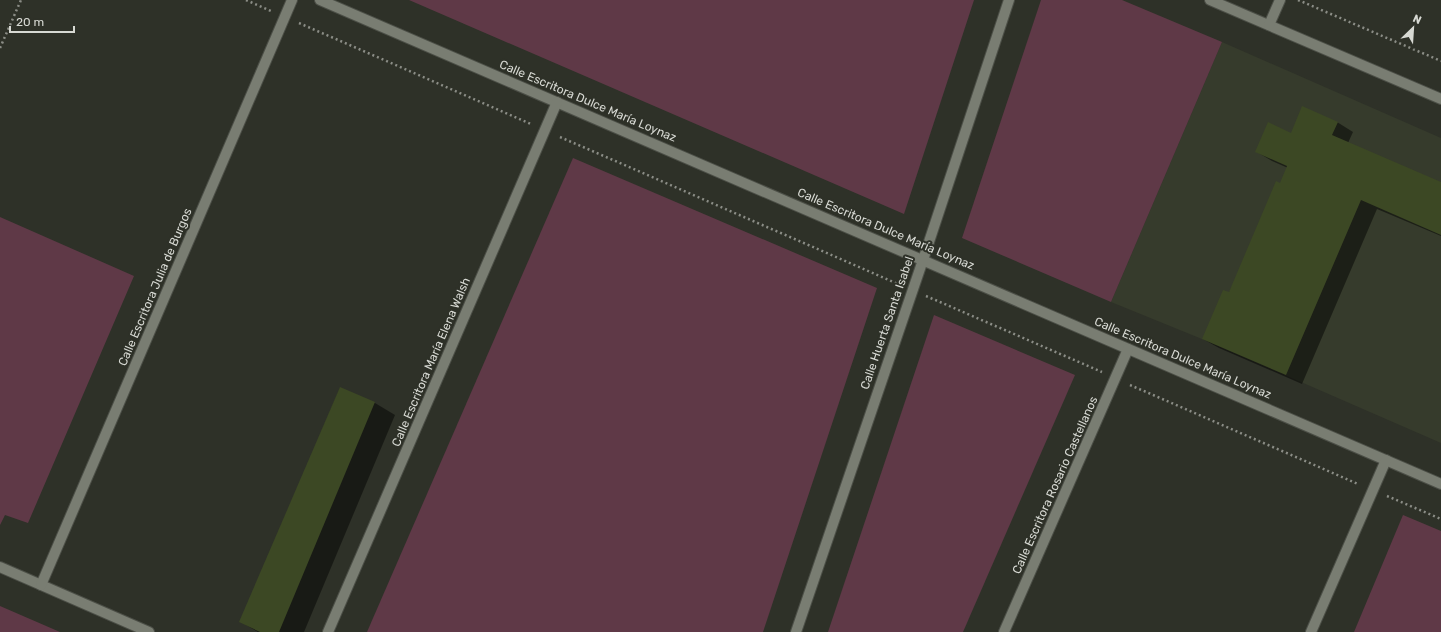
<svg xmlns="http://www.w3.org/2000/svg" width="1441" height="632" viewBox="0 0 1441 632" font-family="Rubik,sans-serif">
<rect width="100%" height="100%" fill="#2e3128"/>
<path fill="#363b2c" d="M 1222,42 L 1441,138 L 1441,443 L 1202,339 L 1111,302 Z"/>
<g fill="#5f3947">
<path d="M 409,0 L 974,0 L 904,214 Z"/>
<path d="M 1041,0 L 1122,0 L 1222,42 L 1111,302 L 962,238 Z"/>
<path d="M 573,158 L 877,288 L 763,632 L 367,632 Z"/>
<path d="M 0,217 L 134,276 L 28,523 L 5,515 L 0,525 Z"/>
<path d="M 934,315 L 1075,375 L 963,632 L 828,632 Z"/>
<path d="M 1403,515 L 1441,531 L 1441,632 L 1354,632 Z"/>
<path d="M 0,606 L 60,632 L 0,632 Z"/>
</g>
<g fill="#0007">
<path d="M 1337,122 L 1353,132 L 1348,143 L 1441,183 L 1441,236 L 1377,209 L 1302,384 L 1219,348 L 1203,339 L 1229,293 L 1288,168 L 1272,161 L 1257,152 L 1291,134 Z"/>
<path d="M 340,388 L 375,403 L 395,415 L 304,632 L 258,632 L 241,622 Z"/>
</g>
<g fill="#3c4824">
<path d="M 1302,106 L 1338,122 L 1332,135 L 1441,182 L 1441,235 L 1361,200 L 1286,375 L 1202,339 L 1223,290 L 1229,292 L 1276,181 L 1280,183 L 1287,166 L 1255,152 L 1268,122 L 1291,133 Z"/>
<path d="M 340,387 L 375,402 L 279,632 L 260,632 L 239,622 Z"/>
</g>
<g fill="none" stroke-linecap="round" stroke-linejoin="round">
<g stroke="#4c4f47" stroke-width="12">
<g id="street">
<path d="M 320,0 L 1441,484"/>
<path d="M 1210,0 L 1441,99"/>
<path d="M 1269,25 L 1280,0"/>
<path d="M 0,567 L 149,632"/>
<path d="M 41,585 L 292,0"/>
<path d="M 328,632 L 557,102"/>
<path d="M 796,632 L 923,260 L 1009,0"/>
<path d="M 1004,632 L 1128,349"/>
<path d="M 1311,632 L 1386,460"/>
</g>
</g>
<g stroke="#8b8d86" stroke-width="2.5" stroke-dasharray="2 3" stroke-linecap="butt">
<path d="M 246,0 L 271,11"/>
<path d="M 1298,0 L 1441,61"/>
<path d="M 299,23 L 531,124"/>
<path d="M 0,48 L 21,0"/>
<path d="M 560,137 L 898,284"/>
<path d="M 926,296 L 1102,372"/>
<path d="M 1130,385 L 1358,484"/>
<path d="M 1387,496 L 1441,519"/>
</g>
<use href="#street" stroke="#797d72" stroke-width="10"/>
</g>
<g text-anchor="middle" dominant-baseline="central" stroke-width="4" stroke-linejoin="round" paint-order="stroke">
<g font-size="12" fill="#d7d9d3" stroke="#2e3128">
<text transform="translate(588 101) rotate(23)">Calle Escritora Dulce María Loynaz</text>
<text transform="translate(886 229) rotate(23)">Calle Escritora Dulce María Loynaz</text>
<text transform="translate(155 287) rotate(-67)">Calle Escritora Julia de Burgos</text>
<text transform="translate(887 323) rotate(-71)">Calle Huerta Santa Isabel</text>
<text transform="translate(1183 358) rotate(23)">Calle Escritora Dulce María Loynaz</text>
<text transform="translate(431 362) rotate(-67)">Calle Escritora María Elena Walsh</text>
<text transform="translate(1055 485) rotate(-66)">Calle Escritora Rosario Castellanos</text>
</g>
</g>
<g transform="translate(1413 28) rotate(25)" stroke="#2e3128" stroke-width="3" paint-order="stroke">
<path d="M0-3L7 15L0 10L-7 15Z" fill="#d7d9d3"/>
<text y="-6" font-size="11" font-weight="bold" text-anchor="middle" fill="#d7d9d3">N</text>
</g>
<path d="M10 26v6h64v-6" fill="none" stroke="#d7d9d3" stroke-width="2"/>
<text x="16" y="26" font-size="12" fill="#d7d9d3" stroke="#2e3128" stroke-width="3" paint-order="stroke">20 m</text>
</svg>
